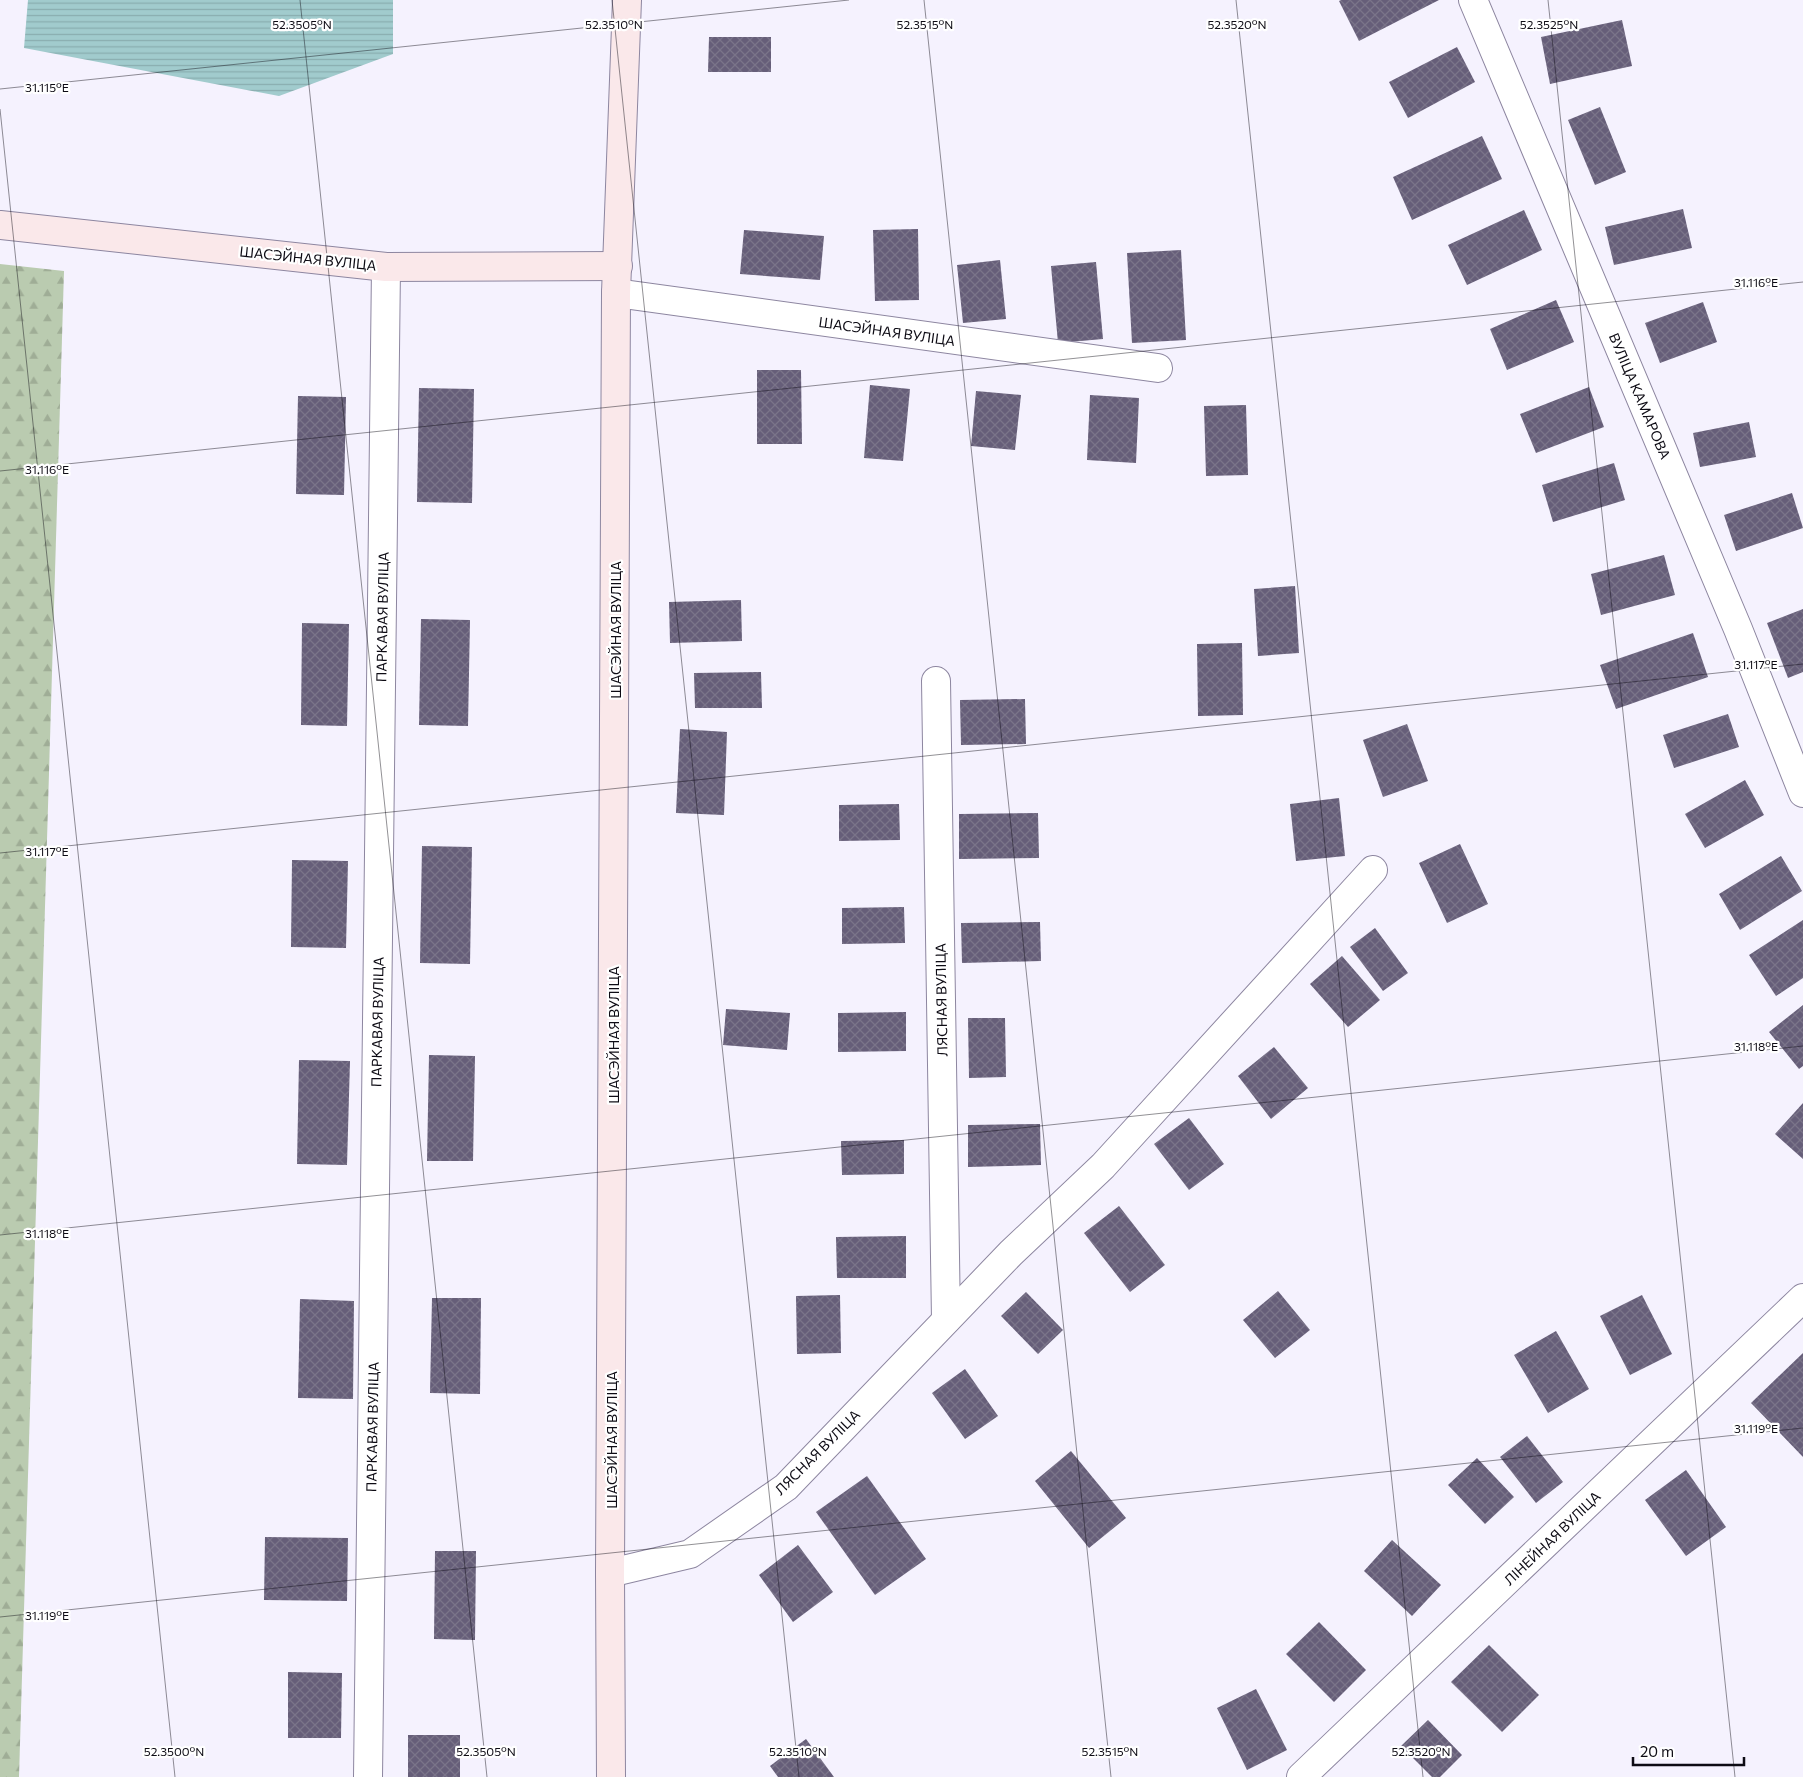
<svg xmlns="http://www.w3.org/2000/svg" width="1803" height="1777" viewBox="0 0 1803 1777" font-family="Commissioner,sans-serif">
<defs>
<pattern id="forest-firs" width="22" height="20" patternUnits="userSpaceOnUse" patternTransform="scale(1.25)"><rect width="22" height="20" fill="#bacbb0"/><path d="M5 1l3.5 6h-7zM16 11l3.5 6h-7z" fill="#9fad96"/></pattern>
<pattern id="water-rules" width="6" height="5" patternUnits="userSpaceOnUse" patternTransform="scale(1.25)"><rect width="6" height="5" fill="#a1cbcd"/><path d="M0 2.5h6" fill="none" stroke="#89adaf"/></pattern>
<pattern id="building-cross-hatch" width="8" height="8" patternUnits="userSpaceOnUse" patternTransform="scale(1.25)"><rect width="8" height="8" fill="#665e79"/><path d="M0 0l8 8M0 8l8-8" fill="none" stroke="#7a7489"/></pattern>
</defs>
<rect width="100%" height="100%" fill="#f5f2fe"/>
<path fill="url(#forest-firs)" d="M 0,264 L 64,271 L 19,1777 L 0,1777 Z"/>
<path fill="url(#water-rules)" d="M 28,0 L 393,0 L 393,54 L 279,96 L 24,48 Z"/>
<g fill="url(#building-cross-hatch)">
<path d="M 1341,0 L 1439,0 L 1359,41 L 1339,1 Z"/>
<path d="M 1622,20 L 1632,66 L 1550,84 L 1541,37 Z"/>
<path d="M 709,37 L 771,37 L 771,72 L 708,72 Z"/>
<path d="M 1457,47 L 1475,82 L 1408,118 L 1389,82 Z"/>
<path d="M 1600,107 L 1626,172 L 1595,185 L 1568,120 Z"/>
<path d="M 1482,136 L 1502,179 L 1412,220 L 1393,177 Z"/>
<path d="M 1683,209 L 1692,248 L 1614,265 L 1605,227 Z"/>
<path d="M 1524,210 L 1542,250 L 1467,285 L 1448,245 Z"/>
<path d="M 918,229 L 919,300 L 875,301 L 873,230 Z"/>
<path d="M 744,230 L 824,236 L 820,280 L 740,274 Z"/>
<path d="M 1181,250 L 1186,340 L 1132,343 L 1127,253 Z"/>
<path d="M 1000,260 L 1006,319 L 963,323 L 957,265 Z"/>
<path d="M 1096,262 L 1103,339 L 1058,343 L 1051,266 Z"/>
<path d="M 1556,300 L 1574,342 L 1507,370 L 1490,329 Z"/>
<path d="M 1703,302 L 1717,342 L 1660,363 L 1645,323 Z"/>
<path d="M 757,370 L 801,370 L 802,444 L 757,444 Z"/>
<path d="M 870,385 L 910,389 L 903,461 L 864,458 Z"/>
<path d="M 1589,387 L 1604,427 L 1536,453 L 1520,414 Z"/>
<path d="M 419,388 L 474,389 L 472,503 L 417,502 Z"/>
<path d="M 976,391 L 1021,395 L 1015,450 L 971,446 Z"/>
<path d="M 1090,395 L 1139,398 L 1136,463 L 1087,460 Z"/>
<path d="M 298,396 L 346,397 L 344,495 L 296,494 Z"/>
<path d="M 1246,405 L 1248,475 L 1206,476 L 1204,406 Z"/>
<path d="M 1749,422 L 1756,457 L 1700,467 L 1693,433 Z"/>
<path d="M 1614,463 L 1625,500 L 1553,522 L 1542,485 Z"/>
<path d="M 1792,493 L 1803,528 L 1736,551 L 1724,515 Z"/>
<path d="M 1664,555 L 1675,595 L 1601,615 L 1591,574 Z"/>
<path d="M 1295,586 L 1299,653 L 1258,656 L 1254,589 Z"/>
<path d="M 741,600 L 742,641 L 670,643 L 669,602 Z"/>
<path d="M 1803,609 L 1803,672 L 1788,678 L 1767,623 Z"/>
<path d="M 421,619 L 470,620 L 468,726 L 419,725 Z"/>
<path d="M 302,623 L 349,624 L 347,726 L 301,725 Z"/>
<path d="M 1693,633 L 1708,677 L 1616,709 L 1600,665 Z"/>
<path d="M 1242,643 L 1243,715 L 1198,716 L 1197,644 Z"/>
<path d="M 761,672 L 762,708 L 695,708 L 694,673 Z"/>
<path d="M 1025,699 L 1026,744 L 961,745 L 960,700 Z"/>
<path d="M 1728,714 L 1739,747 L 1674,768 L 1663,735 Z"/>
<path d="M 1407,724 L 1428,781 L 1383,797 L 1363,740 Z"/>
<path d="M 680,729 L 727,732 L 724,815 L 676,813 Z"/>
<path d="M 1745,780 L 1764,815 L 1705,848 L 1685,814 Z"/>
<path d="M 1339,798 L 1345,856 L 1296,861 L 1290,804 Z"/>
<path d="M 899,804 L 900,840 L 839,841 L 839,805 Z"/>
<path d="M 1038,813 L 1039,858 L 959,859 L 959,814 Z"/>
<path d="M 1460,844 L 1488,904 L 1447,923 L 1419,863 Z"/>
<path d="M 422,846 L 472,847 L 470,964 L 420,963 Z"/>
<path d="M 1781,856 L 1802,891 L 1740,930 L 1719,894 Z"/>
<path d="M 292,860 L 348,861 L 346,948 L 291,947 Z"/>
<path d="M 904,907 L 905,943 L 842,944 L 842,908 Z"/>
<path d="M 1803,920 L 1803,978 L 1776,996 L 1749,955 Z"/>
<path d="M 1040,922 L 1041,961 L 962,963 L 961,923 Z"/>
<path d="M 1375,928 L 1408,973 L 1383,991 L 1350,947 Z"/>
<path d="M 1342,956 L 1380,1000 L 1348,1027 L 1310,984 Z"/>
<path d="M 1803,1005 L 1803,1066 L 1799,1069 L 1769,1032 Z"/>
<path d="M 726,1009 L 790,1013 L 787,1050 L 723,1045 Z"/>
<path d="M 906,1012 L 906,1051 L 838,1052 L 838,1013 Z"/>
<path d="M 968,1018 L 1005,1018 L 1006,1077 L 969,1078 Z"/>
<path d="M 1274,1047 L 1308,1088 L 1271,1119 L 1238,1076 Z"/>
<path d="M 429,1055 L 475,1056 L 473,1161 L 427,1161 Z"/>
<path d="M 299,1060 L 350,1061 L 347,1165 L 297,1164 Z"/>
<path d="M 1803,1103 L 1803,1159 L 1775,1134 Z"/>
<path d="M 1189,1118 L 1224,1164 L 1189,1190 L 1154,1144 Z"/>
<path d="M 1040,1124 L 1041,1165 L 968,1167 L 968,1125 Z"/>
<path d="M 904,1140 L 904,1174 L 842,1175 L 841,1141 Z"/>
<path d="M 1119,1206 L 1165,1265 L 1130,1292 L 1084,1233 Z"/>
<path d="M 906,1236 L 906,1278 L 837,1278 L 836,1237 Z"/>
<path d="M 1278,1291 L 1310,1330 L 1275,1358 L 1243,1320 Z"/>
<path d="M 1026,1292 L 1063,1330 L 1038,1354 L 1001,1316 Z"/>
<path d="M 840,1295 L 841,1353 L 797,1354 L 796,1296 Z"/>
<path d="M 1642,1295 L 1672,1354 L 1630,1375 L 1600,1316 Z"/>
<path d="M 432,1298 L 481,1298 L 480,1394 L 430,1393 Z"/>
<path d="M 300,1299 L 354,1301 L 353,1399 L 298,1398 Z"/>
<path d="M 1556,1331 L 1589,1389 L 1548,1413 L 1514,1355 Z"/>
<path d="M 1803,1353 L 1803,1457 L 1751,1403 Z"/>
<path d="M 965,1369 L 998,1416 L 965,1439 L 932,1393 Z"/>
<path d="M 1527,1436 L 1563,1482 L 1536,1503 L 1500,1457 Z"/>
<path d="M 1071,1451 L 1126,1518 L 1089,1548 L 1035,1481 Z"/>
<path d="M 1477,1458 L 1514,1497 L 1485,1524 L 1448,1485 Z"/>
<path d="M 1686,1470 L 1726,1527 L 1686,1556 L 1645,1500 Z"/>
<path d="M 867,1476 L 926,1559 L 875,1595 L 816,1512 Z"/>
<path d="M 265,1537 L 348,1538 L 347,1601 L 264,1600 Z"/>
<path d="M 1392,1540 L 1441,1585 L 1412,1616 L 1364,1571 Z"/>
<path d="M 798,1545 L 833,1592 L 793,1622 L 759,1575 Z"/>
<path d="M 435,1551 L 476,1551 L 475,1640 L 434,1639 Z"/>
<path d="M 1319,1622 L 1366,1670 L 1334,1702 L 1286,1654 Z"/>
<path d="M 1489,1645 L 1539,1695 L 1502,1732 L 1451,1682 Z"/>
<path d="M 288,1672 L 342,1673 L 341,1738 L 288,1738 Z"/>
<path d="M 1256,1689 L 1287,1750 L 1247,1770 L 1217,1708 Z"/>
<path d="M 1428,1720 L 1462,1755 L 1440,1777 L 1432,1777 L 1401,1746 Z"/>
<rect x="408" y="1735" width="52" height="42"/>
<path d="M 806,1739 L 834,1777 L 778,1777 L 770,1766 Z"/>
</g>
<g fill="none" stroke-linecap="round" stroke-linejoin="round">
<g stroke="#8d86a0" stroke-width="30">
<g id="street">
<path d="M 1473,0 L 1738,629 L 1803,793"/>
<path d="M 616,293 L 1158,368"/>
<path d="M 936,681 L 946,1320"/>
<path d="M 610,1573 L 690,1554 L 786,1487 L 1011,1253 L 1103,1166 L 1373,870"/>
<path d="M 368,1777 L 386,267"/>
<path d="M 1301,1777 L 1803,1298"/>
</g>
</g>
<g stroke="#8d86a0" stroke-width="30">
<g id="secondary">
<path d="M 0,225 L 386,267 L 618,266"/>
<path d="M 611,1777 L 610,1573 L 616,293 L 627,0"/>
</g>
</g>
<use href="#street" stroke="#fff" stroke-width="28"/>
<use href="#secondary" stroke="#fae8ea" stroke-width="28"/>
</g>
<path fill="none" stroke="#0d0b14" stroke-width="1" stroke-opacity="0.45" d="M 300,0 L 487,1777M 612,0 L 799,1777M 924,0 L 1111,1777M 1236,0 L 1423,1777M 1548,0 L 1735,1777M 0,89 L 849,0M 0,109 L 175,1777M 0,471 L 1803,282M 0,853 L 1803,664M 0,1235 L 1803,1046M 0,1617 L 1803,1428"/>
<g text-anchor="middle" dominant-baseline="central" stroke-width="4.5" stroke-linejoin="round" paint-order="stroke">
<g font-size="14" fill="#0d0b14" stroke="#fff">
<text transform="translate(308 258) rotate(6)">ШАСЭЙНАЯ ВУЛІЦА</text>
<text transform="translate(887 331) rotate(8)">ШАСЭЙНАЯ ВУЛІЦА</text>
<text transform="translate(1640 396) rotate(67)">ВУЛІЦА КАМАРОВА</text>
<text transform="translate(382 617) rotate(-89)">ПАРКАВАЯ ВУЛІЦА</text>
<text transform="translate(615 630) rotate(-90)">ШАСЭЙНАЯ ВУЛІЦА</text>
<text transform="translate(941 1000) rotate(-91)">ЛЯСНАЯ ВУЛІЦА</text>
<text transform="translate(377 1022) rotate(-89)">ПАРКАВАЯ ВУЛІЦА</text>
<text transform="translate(613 1035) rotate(-90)">ШАСЭЙНАЯ ВУЛІЦА</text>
<text transform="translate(372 1427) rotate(-89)">ПАРКАВАЯ ВУЛІЦА</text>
<text transform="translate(611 1440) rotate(-90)">ШАСЭЙНАЯ ВУЛІЦА</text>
<text transform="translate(817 1452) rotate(-45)">ЛЯСНАЯ ВУЛІЦА</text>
<text transform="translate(1552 1538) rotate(-44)">ЛІНЕЙНАЯ ВУЛІЦА</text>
</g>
</g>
<g font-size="12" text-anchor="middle" fill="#0d0b14" stroke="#fff" stroke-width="4.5" stroke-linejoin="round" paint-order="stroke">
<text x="302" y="29">52.3505°N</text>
<text x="614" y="29">52.3510°N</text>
<text x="925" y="29">52.3515°N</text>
<text x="1237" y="29">52.3520°N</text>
<text x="1549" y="29">52.3525°N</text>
<text x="47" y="92">31.115°E</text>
<text x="1756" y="287">31.116°E</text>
<text x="47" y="474">31.116°E</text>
<text x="1756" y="669">31.117°E</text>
<text x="47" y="856">31.117°E</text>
<text x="1756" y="1051">31.118°E</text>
<text x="47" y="1238">31.118°E</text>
<text x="1756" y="1433">31.119°E</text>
<text x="47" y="1620">31.119°E</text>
<text x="174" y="1756">52.3500°N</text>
<text x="486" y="1756">52.3505°N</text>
<text x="798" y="1756">52.3510°N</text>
<text x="1110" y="1756">52.3515°N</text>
<text x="1421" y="1756">52.3520°N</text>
</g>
<path d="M1633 1757v8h111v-8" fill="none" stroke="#0d0b14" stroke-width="2.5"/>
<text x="1640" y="1757" font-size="15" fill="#0d0b14" stroke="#ffffff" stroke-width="4" paint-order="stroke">20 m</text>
</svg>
